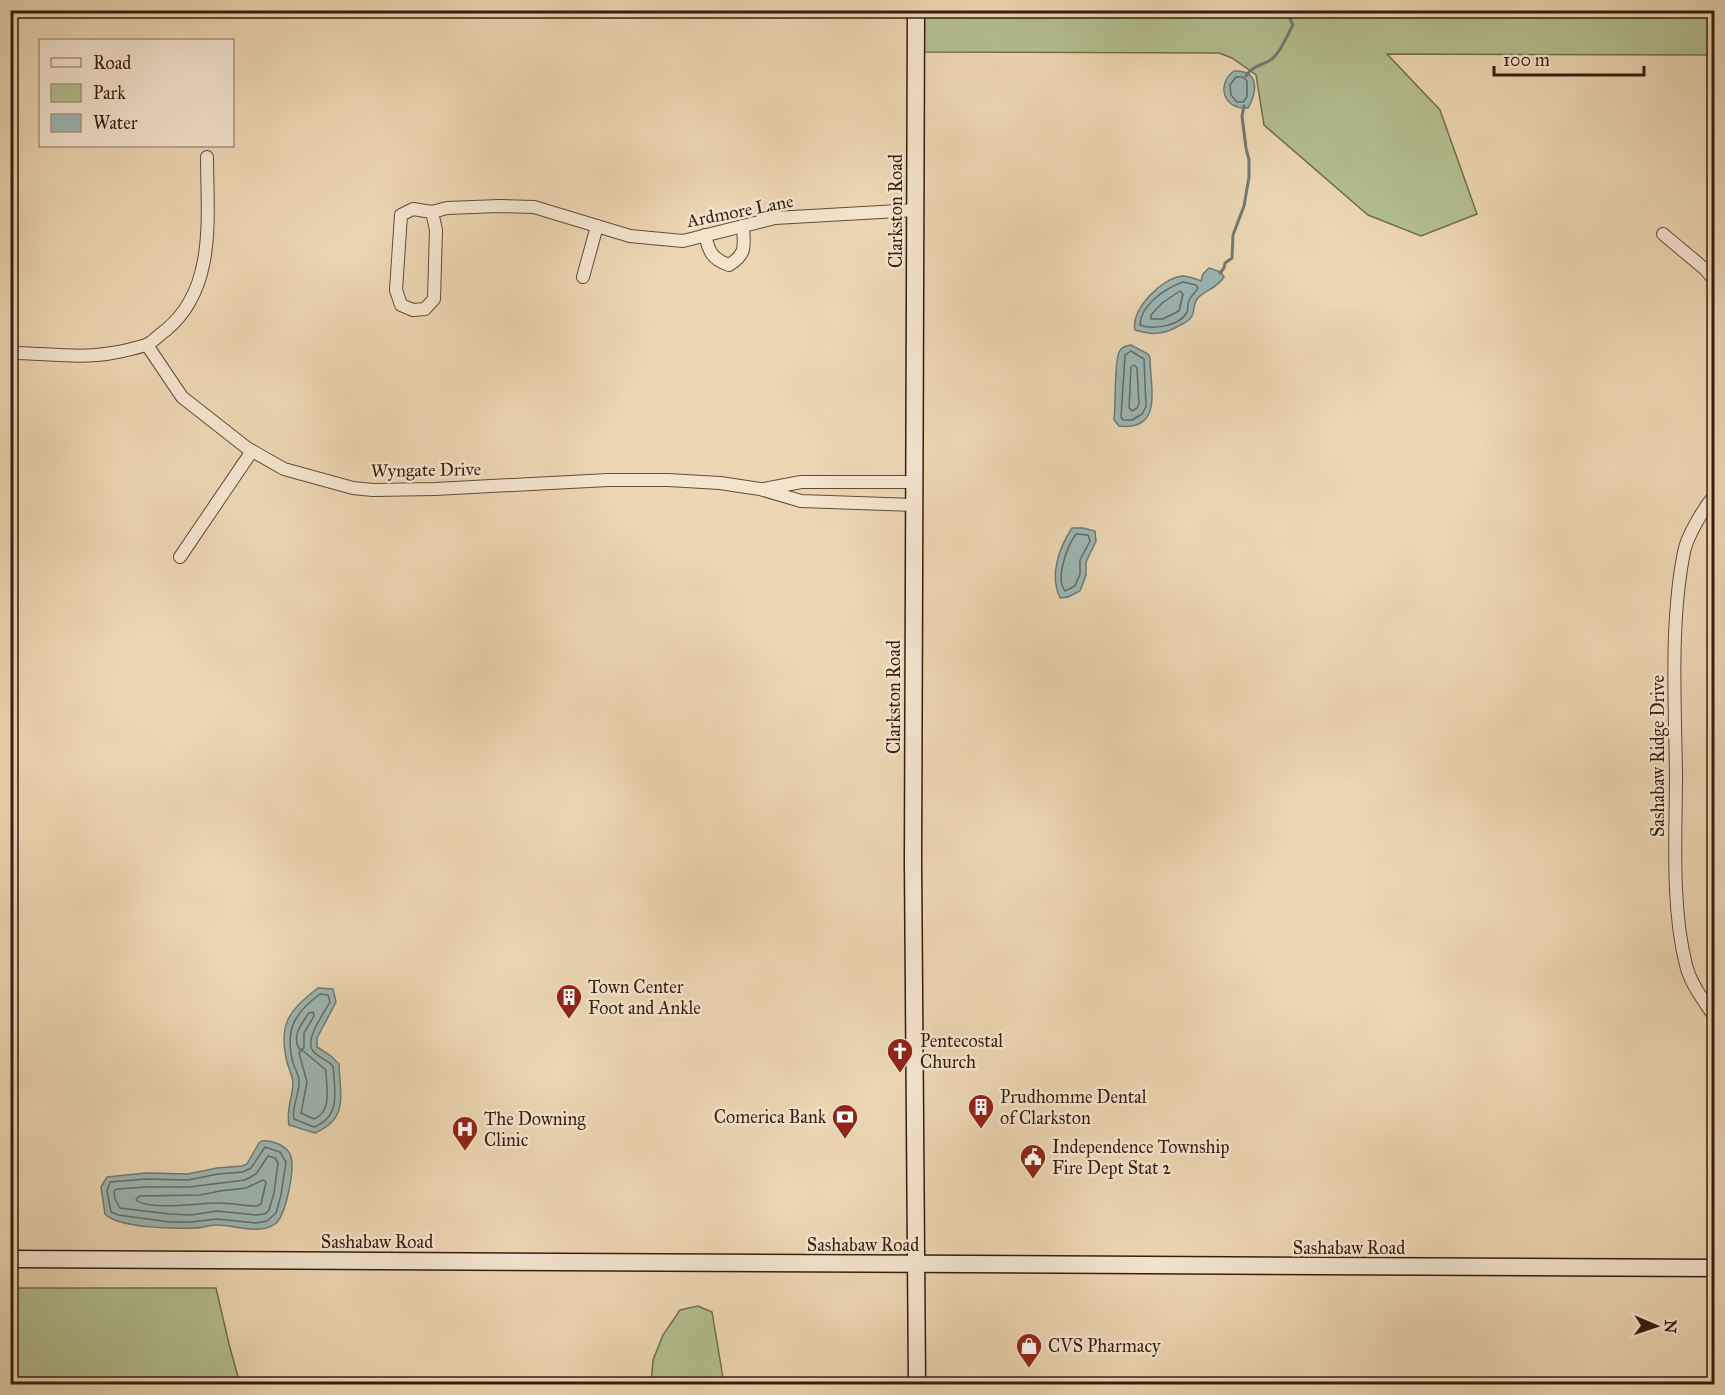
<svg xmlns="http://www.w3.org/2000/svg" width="1725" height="1395" viewBox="0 0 1725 1395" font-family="'IM FELL Great Primer',serif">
<rect width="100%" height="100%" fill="#ecd6b3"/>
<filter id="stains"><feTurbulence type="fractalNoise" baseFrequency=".00333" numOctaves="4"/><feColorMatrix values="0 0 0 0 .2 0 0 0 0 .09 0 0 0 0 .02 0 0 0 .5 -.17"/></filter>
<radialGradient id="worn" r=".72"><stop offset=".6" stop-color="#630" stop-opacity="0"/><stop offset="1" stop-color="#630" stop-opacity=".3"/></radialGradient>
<g fill="#b3be90" stroke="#746e50" stroke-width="1.5">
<path d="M 914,11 L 1714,11 L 1714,55 L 1387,54 L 1440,110 L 1477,214 L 1421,236 L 1368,215 L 1264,125 L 1256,75 L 1232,58 L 1219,53 L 914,52 Z"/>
<path d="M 11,1288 L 216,1288 L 229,1344 L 240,1384 L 11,1384 Z"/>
<path d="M 698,1306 L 712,1312 L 724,1384 L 651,1384 L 653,1360 L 663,1335 L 680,1310 Z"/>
</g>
<g fill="#9bb7b5" stroke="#737973" stroke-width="1.5">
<path d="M 1234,71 C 1259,70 1258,91 1248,108 C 1223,110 1216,84 1234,71 Z"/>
<path d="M 1209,268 L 1221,272 L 1224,277 C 1216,289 1207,289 1198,298 C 1193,303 1195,310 1192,316 C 1188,323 1183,323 1177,327 C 1162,335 1151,335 1135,330 C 1130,310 1162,278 1182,276 C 1188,276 1196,279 1201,281 L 1203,274 Z"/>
<path d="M 1131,345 L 1148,354 L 1150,358 C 1150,387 1164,431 1119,426 L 1114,420 C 1116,403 1114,366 1119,352 C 1121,347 1126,346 1131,345 Z"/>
<path d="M 1072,528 L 1083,528 L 1095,531 L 1096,541 L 1086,562 L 1086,575 L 1080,591 L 1068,597 L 1060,598 C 1049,575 1059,548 1072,528 Z"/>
<path d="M 318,988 L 333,989 L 336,1002 L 317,1038 L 317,1047 L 331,1056 L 339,1064 C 340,1096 349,1118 315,1133 L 289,1125 C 286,1110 292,1099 293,1084 C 293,1077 289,1069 287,1062 C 278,1024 289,1010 318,988 Z"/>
<path d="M 262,1141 C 272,1140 285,1145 290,1154 C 296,1166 286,1216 275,1224 C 260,1235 234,1225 217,1225 C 209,1225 202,1228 194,1228 C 175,1229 118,1228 105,1214 L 101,1187 L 107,1177 L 146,1173 L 188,1174 L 217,1168 L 242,1166 L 247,1164 L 259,1143 Z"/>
</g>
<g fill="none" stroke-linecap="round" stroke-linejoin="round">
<g stroke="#686a62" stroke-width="1.5">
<path d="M 1236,77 L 1243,77 L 1247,81 L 1247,97 L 1243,102 L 1237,102 L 1231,95 L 1230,85 Z"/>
<path d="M 1183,282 L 1196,285 L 1198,288 C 1196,292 1191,296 1189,300 C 1187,305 1189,310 1186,314 C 1178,326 1153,330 1140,325 C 1140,305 1166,288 1183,282 Z"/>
<path d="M 1180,291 L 1183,294 L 1179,311 L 1163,319 L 1151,319 L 1151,315 L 1162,303 Z"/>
<path d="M 1131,351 L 1144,359 L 1146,407 L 1142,414 L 1132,420 L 1123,420 L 1121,417 L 1125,355 Z"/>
<path d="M 1134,365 L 1137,368 L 1139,404 L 1137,408 L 1132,411 L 1129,408 L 1131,367 Z"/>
<path d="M 1076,534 L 1088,535 L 1090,541 L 1080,560 L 1080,574 L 1075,586 L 1065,591 C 1055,579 1067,546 1076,534 Z"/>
<path d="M 320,994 L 328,995 L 330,1002 C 324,1013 304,1040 313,1051 C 318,1057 327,1060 333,1066 C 335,1091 341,1117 314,1127 L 294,1119 C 291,1107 300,1094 299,1081 C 299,1075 295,1069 293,1063 C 285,1031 293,1014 320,994 Z"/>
<path d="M 309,1013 L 313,1012 L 314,1016 L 304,1033 L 304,1048 L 300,1050 C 291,1036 301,1025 309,1013 Z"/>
<path d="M 302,1050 L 326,1070 C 326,1087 333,1111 314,1119 L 301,1113 L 307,1082 L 299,1053 Z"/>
<path d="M 265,1147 L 280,1152 L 286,1162 L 281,1195 L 276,1213 L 267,1221 L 256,1223 L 217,1219 L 191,1222 L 170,1222 L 118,1215 L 111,1212 L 107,1191 L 110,1182 L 146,1179 L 188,1180 L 218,1174 L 243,1172 L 251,1168 Z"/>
<path d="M 268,1156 L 275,1158 L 278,1163 L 274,1193 L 269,1210 L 265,1214 L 256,1215 L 217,1211 L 191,1215 L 170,1214 L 120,1208 L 115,1199 L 114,1191 L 117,1189 L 146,1187 L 189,1187 L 245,1180 L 256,1174 Z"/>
<path d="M 263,1180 L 266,1182 L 261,1204 L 257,1206 C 243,1206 229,1202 215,1203 C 197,1203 150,1211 136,1200 L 139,1196 L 200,1195 L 220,1191 L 246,1188 Z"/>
</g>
<g stroke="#737973" stroke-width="3">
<path d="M 1246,76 C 1251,66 1265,65 1273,58 C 1282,50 1287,35 1293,25 L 1286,10"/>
<path d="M 1220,273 L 1224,268 L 1225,263 L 1232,258 L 1233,235 L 1244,206 L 1249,177 L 1249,160 L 1246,148 L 1242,116 L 1244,106"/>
</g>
<g stroke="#644b39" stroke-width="14">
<g id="street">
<path d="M 432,212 L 436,230 L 434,299 L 425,309 L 413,310 L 401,305 L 396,290 L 401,215 L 413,209 L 432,212 L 447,208 L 499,206 L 534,207 L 630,236 L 683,241 L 775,218 L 916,210"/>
<path d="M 1663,234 L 1706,270 L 1714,280"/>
<path d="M 705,235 C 709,252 712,259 729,265 C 747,254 744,246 743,226"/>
<path d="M 583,277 L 597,226"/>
<path d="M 147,345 L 182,397 L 247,448 L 284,469 L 353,488 L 373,490 L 435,489 L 608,480 L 668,480 L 720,483 L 760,489 L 801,501 L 914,505"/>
<path d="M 10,353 C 44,353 79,359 112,353 C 119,352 142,347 148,344 C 154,341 160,334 166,330 C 217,288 207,216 207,157"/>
<path d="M 764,489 L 801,482 L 914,482"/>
<path d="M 1714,496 C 1704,508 1687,536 1684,552 C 1670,622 1675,702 1676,774 C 1676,835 1671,906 1686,965 C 1690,983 1704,1001 1714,1016"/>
<path d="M 180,557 L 252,451"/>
</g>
</g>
<g stroke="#361d10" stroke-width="19">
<g id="secondary">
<path d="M 916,10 L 913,862 L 917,1384"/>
<path d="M 10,1259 L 1714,1268"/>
</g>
</g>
<use href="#street" stroke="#f3e4ce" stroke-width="12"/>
<use href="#secondary" stroke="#f3e4ce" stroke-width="16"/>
</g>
<defs>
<g id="building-pin" transform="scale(1.35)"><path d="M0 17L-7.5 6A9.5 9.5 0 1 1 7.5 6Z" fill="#8f2418" stroke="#f3e4ce"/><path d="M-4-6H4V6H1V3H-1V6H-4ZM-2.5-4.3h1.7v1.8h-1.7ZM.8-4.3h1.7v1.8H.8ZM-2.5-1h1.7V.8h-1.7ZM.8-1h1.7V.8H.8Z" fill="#fff"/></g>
<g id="church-pin" transform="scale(1.35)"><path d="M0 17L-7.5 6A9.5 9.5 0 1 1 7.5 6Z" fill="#8f2418" stroke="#f3e4ce"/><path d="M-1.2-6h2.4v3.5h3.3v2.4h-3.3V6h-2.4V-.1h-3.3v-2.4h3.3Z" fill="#fff"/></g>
<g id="bank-pin" transform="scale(1.35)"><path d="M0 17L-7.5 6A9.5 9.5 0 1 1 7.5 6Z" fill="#8f2418" stroke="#f3e4ce"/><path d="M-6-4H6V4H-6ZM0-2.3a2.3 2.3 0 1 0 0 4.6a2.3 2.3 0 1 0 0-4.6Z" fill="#fff"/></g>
<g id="hospital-pin" transform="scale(1.35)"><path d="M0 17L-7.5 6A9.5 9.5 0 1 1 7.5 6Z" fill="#8f2418" stroke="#f3e4ce"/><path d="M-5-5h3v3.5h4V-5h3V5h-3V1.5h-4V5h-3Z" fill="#fff"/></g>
<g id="civic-pin" transform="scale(1.35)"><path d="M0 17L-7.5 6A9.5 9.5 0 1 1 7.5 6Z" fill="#8f2418" stroke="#f3e4ce"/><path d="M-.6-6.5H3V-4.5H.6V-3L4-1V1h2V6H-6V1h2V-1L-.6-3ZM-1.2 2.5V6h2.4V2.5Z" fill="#fff"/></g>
<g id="shop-pin" transform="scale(1.35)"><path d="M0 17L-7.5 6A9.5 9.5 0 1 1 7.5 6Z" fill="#8f2418" stroke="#f3e4ce"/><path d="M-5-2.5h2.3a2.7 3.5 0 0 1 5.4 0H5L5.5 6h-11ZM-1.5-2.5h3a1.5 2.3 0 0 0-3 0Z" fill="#fff"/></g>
</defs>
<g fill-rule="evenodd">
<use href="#building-pin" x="569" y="997"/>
<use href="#church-pin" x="900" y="1051"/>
<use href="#building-pin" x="981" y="1107"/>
<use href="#bank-pin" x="845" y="1117"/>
<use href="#hospital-pin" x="465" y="1129"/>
<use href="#civic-pin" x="1033" y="1157"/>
<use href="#shop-pin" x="1029" y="1346"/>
</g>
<g text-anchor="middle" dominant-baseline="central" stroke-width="5" stroke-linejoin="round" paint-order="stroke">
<g font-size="18" fill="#361d10" stroke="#f3e4ce">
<text transform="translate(740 211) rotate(-11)">Ardmore Lane</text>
<text transform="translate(896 211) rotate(-90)">Clarkston Road</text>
<text transform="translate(426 470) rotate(-1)">Wyngate Drive</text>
<text transform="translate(894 697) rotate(-90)">Clarkston Road</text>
<text transform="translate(1658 756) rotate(-90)">Sashabaw Ridge Drive</text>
<text x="377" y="1242">Sashabaw Road</text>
<text x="863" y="1245">Sashabaw Road</text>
<text x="1349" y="1248">Sashabaw Road</text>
</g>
<g font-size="18" fill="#361d10" stroke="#f3e4ce" text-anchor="start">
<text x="588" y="987">Town Center<tspan x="588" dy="21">Foot and Ankle</tspan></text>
<text x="920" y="1041">Pentecostal<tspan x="920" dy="21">Church</tspan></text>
<text x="1000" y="1097">Prudhomme Dental<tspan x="1000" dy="21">of Clarkston</tspan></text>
<text x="826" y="1117" text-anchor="end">Comerica Bank</text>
<text x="484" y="1119">The Downing<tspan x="484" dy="21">Clinic</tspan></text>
<text x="1052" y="1147">Independence Township<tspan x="1052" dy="21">Fire Dept Stat 2</tspan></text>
<text x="1048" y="1346">CVS Pharmacy</text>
</g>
</g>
<rect width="1725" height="1395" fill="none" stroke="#ecd6b3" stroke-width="36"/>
<rect x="12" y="12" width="1701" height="1371" fill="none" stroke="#361d10" stroke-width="3"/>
<rect x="18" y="18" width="1689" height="1359" fill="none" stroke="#361d10" stroke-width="1.5"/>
<rect x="39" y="39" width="195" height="108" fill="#f3e4ce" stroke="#a79482" stroke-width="1.5"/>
<rect x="51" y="58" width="30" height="9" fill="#f3e4ce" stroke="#a79482" stroke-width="1.5"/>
<text x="93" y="69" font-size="18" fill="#361d10">Road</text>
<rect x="51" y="84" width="30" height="18" fill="#b3be90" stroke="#a79482" stroke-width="1.5"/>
<text x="93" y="99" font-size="18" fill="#361d10">Park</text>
<rect x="51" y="114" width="30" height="18" fill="#9bb7b5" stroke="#a79482" stroke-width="1.5"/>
<text x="93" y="129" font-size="18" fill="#361d10">Water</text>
<g transform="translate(1656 1326) rotate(92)" stroke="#f3e4ce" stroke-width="4.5" paint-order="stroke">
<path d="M0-4.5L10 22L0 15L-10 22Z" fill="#361d10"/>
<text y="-9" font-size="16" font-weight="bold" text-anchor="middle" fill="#361d10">N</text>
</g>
<path d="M1494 66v9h150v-9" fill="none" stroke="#361d10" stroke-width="3"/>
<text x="1503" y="66" font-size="18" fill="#361d10" stroke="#f3e4ce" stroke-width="4.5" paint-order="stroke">100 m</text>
<rect width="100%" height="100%" filter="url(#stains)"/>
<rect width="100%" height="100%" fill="url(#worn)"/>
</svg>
